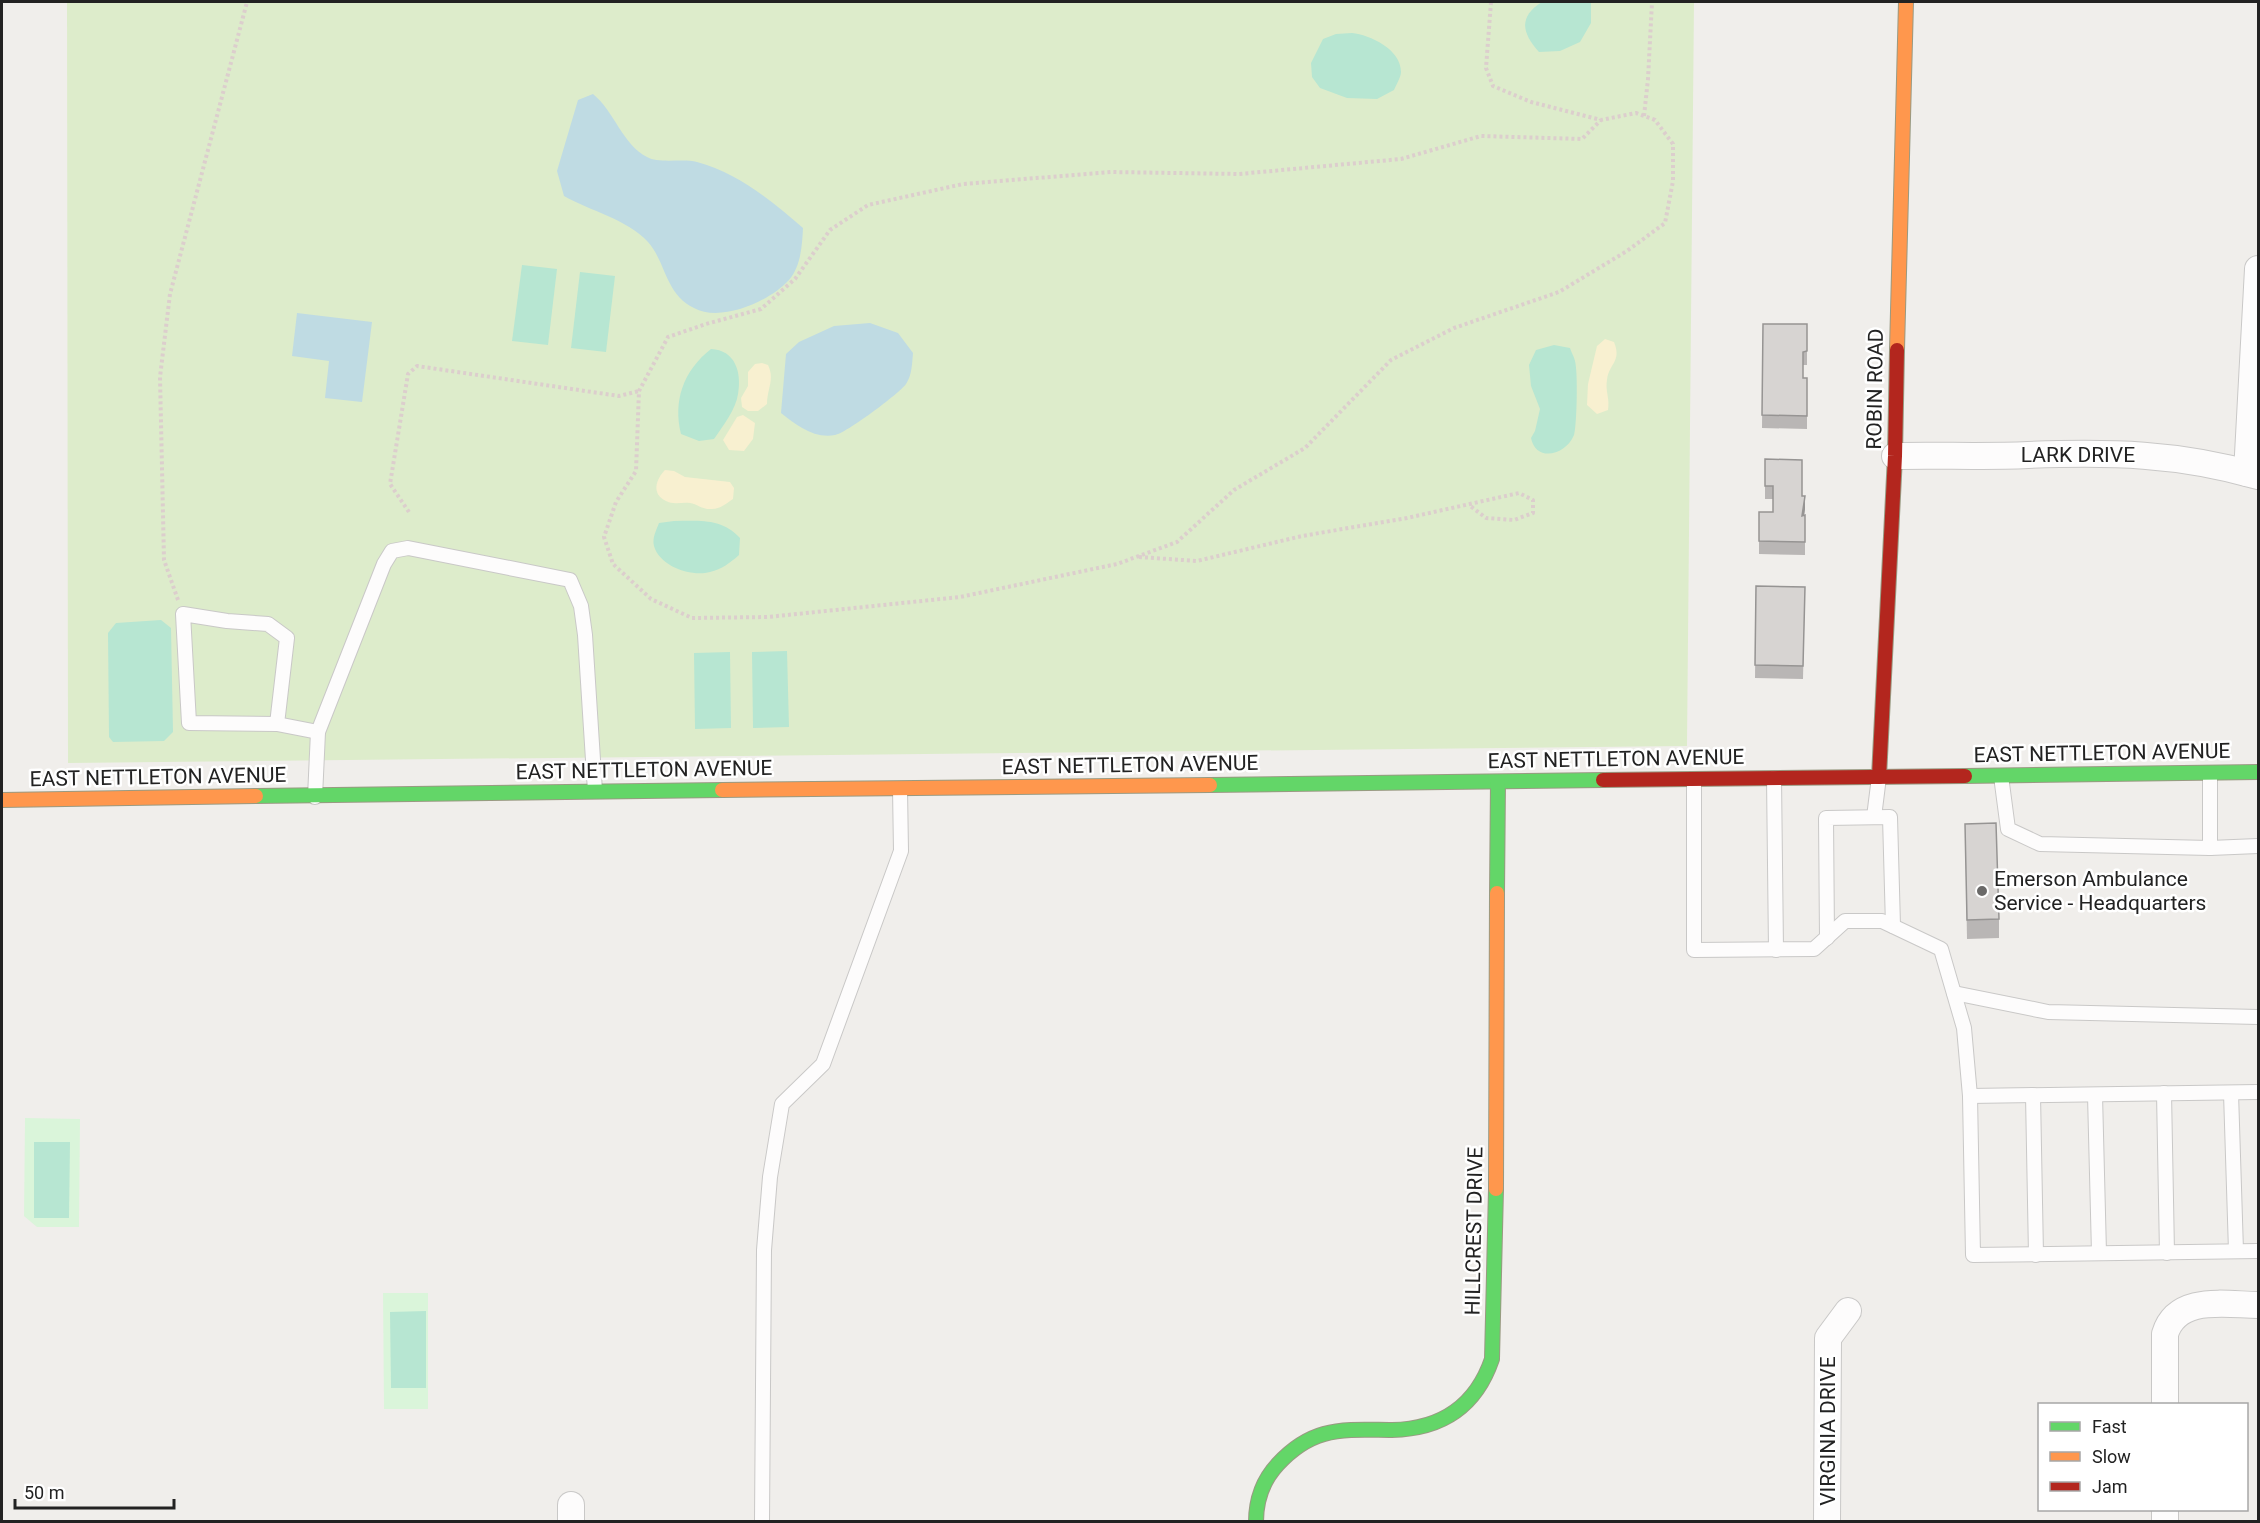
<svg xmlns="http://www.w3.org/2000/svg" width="2260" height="1523" viewBox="0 0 2260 1523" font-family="Roboto,sans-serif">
<rect width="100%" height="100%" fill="#f0eeeb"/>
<path fill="#ddeccb" d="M 67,2 L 1694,2 L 1687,746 L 68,763 Z"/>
<g fill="#f8f0d0">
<path d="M 1605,339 L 1614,342 C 1622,362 1609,363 1607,380 C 1605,390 1610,399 1608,410 L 1597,414 L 1587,405 L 1588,384 L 1597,346 Z"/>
<path d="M 762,363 L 768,365 C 775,379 767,389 767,404 L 758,411 L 748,411 L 742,407 L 741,398 L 748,386 L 748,372 L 755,364 Z"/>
<path d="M 743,415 L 755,423 L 753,439 L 744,451 L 729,450 L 723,440 L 737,417 Z"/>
<path d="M 665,470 L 674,471 L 685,477 L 730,482 L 734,488 L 733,499 C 727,503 720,509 712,509 C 703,510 697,504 690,503 C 682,502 673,505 666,501 C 651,494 656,479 665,470 Z"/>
</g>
<g fill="#daf5da">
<path d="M 25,1118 L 80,1119 L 79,1227 L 37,1227 L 24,1216 Z"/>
<path d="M 383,1293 L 428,1293 L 428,1409 L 384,1409 Z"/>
</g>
<g fill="#b7e6d2">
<path d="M 1542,2 L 1591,2 L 1591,23 L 1580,42 L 1560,51 L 1539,52 C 1522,33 1518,17 1542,2 Z"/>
<path d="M 1352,33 C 1370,35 1401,49 1401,72 C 1401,77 1396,85 1394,90 L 1377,99 L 1347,98 L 1320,88 L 1312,77 L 1311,63 L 1323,39 L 1336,34 Z"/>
<path d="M 522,265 L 557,269 L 548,345 L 512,341 Z"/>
<path d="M 580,272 L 615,276 L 606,352 L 571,348 Z"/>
<path d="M 1554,345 L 1570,348 C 1571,352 1574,356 1575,361 C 1578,372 1577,425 1574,435 C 1566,455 1536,463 1531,438 L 1535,431 L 1540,409 L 1531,386 L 1529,365 L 1536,350 Z"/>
<path d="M 711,349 C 735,350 742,372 738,394 C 736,409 723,426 714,439 L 699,441 L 681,434 C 673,401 683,371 711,349 Z"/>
<path d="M 674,521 C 700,521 721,518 740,538 L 739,555 C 730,563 722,569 710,572 C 692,577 660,567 654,546 C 652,538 656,531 659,523 Z"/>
<path d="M 161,620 L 171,628 L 173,732 L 164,741 L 113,742 L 109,737 L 108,633 L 116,623 Z"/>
<path d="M 787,651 L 789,727 L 753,728 L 752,652 Z"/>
<path d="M 730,652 L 731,728 L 695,729 L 694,653 Z"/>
<path d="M 34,1142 L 70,1142 L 69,1218 L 34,1218 Z"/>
<path d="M 426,1311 L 426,1388 L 391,1388 L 390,1312 Z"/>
</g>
<g fill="#bfdbe3">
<path d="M 593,94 C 614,111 623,145 647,157 C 659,164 684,158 697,162 C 738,173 772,201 803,228 C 802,246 801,266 789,280 C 770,301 721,323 694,308 C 665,294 666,262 648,242 C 627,219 590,211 564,196 L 557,171 L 578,100 Z"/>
<path d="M 297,313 L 372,322 L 362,402 L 325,398 L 329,361 L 292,356 Z"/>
<path d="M 870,323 L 898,333 L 913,353 C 912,364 912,375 906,384 C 900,393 845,434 835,435 C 814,439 796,425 781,413 L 786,354 L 799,342 L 834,326 Z"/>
</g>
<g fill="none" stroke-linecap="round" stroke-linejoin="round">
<g stroke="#c9c8c7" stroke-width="16">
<g id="lane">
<path d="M 277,724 L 287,638 L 268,624 L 227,621 L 183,614 L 189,723 L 277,724 L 318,732"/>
<path d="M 2210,773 L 2210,848 L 2258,846"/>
<path d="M 2001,776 L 2008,829 L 2040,844 L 2210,848"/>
<path d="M 1774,778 L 1776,950"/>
<path d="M 1694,779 L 1694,950 L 1814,949 L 1845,921 L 1882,921 L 1941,949 L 1964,1028 L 1970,1096 L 1973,1255 L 2258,1251"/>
<path d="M 315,797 L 318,732 L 384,564 L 392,551 L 408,548 L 570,580 L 581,606 L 585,635 L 595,791"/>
<path d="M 1874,817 L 1879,777"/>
<path d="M 1827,938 L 1826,818 L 1890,817 L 1893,926"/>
<path d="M 1954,993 L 2048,1012 L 2258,1017"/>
<path d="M 2164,1093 L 2167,1253"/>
<path d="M 2231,1093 L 2236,1251"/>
<path d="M 2033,1095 L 2036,1255"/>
<path d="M 2095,1095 L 2099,1253"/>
<path d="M 1970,1096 L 2258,1092"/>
<path d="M 762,1522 L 764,1250 L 770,1177 L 782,1104 L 823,1064 L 901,851 L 900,789"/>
</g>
</g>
<g stroke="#c9c8c7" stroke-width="28">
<g id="street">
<path d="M 1895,456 C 1939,455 1984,457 2028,455 C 2110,452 2178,453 2258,476"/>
<path d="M 2247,473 L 2258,269"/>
<path d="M 2165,1404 L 2165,1334 C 2177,1294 2227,1305 2258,1305"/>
<path d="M 571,1522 L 571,1505"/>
<path d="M 1827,1522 L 1828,1338 L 1848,1311"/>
<path d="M 2165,1522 L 2165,1510"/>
</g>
</g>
<g stroke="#999a82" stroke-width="16">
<g id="fast">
<path d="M 1965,776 L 2258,772"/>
<path d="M 1210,785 L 1603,780"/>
<path d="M 256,796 L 722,790"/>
<path d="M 1497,893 L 1498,782"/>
<path d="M 1256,1522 C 1256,1500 1263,1480 1278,1464 C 1291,1450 1306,1439 1324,1434 C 1346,1428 1369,1430 1392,1430 C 1442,1429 1476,1406 1492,1359 L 1496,1189"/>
</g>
</g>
<g stroke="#999a82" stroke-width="16">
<g id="slow">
<path d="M 1897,350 L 1906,2"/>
<path d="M 722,790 L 1210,785"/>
<path d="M 2,800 L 256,796"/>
<path d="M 1496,1189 L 1497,893"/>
</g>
</g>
<g stroke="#999a82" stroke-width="16">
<g id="jam">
<path d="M 1879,777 L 1895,456 L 1897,350"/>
<path d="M 1603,780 L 1965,776"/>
</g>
</g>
<g stroke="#dccecd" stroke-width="4" stroke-dasharray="3 3" stroke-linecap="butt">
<path d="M 1491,2 L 1486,68 L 1493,86 L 1531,102 L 1601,120 L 1636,113 L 1655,120 L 1673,144 L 1673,181 L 1665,223 L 1627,251 L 1559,292 L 1454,328 L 1391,360 L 1305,448 L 1234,490 L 1177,542 L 1117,564 L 960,597 L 768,617 L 692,618 L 651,599 L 613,564 L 604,537 L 616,502 L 636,471 L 639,391 L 668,337 L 706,324 L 761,309 L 795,279 L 830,230 L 868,205 L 963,184 L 1111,172 L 1239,174 L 1401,159 L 1481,136 L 1582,139 L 1601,120"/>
<path d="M 1644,116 L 1648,79 L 1652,2"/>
<path d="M 409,512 L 390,484 L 408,374 L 417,366 L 619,396 L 639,391"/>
<path d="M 1139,557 L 1197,561 L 1302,536 L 1407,518 L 1519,493 L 1533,500 L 1533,513 L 1514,520 L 1486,518 L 1469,505"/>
<path d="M 178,600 L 164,560 L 160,377 L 170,294 L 247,2"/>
</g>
<use href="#lane" stroke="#fdfcfc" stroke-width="14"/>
<use href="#street" stroke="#fdfcfc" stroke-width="26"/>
<use href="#fast" stroke="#63d668" stroke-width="14"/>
<use href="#slow" stroke="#ff974d" stroke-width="14"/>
<use href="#jam" stroke="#b3261e" stroke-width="14"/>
</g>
<g fill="#b9b6b5">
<path d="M 1763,324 L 1807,324 L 1807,365 L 1803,365 L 1803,378 L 1807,378 L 1807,429 L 1762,428 Z"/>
<path d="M 1765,459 L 1802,496 L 1805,509 L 1804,516 L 1805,515 L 1805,555 L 1759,554 L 1759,512 L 1773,512 L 1773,499 L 1765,499 Z"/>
<path d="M 1756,586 L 1805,587 L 1803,679 L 1755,678 Z"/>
<path d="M 1965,824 L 1999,919 L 1999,938 L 1967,939 Z"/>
</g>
<path fill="#969493" d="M 1805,496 L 1805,509 L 1802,529 L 1802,516 Z"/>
<g fill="#d7d4d2" stroke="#969493" stroke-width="1.5">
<path d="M 1763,324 L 1807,324 L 1807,351 L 1803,352 L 1803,378 L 1807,378 L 1807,416 L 1762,415 Z"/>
<path d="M 1765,459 L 1802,460 L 1802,496 L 1805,496 L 1802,516 L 1805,515 L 1805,542 L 1759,541 L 1759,512 L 1773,512 L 1773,486 L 1765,486 Z"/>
<path d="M 1756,586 L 1805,587 L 1803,666 L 1755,665 Z"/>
<path d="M 1996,823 L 1999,919 L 1967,920 L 1965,824 Z"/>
</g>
<circle fill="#6a6968" stroke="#fff" stroke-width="2" cx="1982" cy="891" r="6"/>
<g text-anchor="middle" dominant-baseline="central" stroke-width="5" stroke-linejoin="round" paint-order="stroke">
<g font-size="21" fill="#222" stroke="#fff">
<text transform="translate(1875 389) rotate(-89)">ROBIN ROAD</text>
<text x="2078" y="455">LARK DRIVE</text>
<text transform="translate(2102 753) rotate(-1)">EAST NETTLETON AVENUE</text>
<text transform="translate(1616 759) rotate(-1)">EAST NETTLETON AVENUE</text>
<text transform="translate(1130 765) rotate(-1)">EAST NETTLETON AVENUE</text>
<text transform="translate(644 770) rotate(-1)">EAST NETTLETON AVENUE</text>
<text transform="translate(158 777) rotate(-1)">EAST NETTLETON AVENUE</text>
<text transform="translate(1474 1231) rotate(-89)">HILLCREST DRIVE</text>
<text transform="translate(1828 1431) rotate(-90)">VIRGINIA DRIVE</text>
</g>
<g font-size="21" fill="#222" stroke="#fff" text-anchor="start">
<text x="1994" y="879">Emerson Ambulance<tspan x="1994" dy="24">Service - Headquarters</tspan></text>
</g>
</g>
<rect width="2260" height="1523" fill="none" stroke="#222222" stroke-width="6"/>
<rect x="2038" y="1403" width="210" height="108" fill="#ffffff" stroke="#a7a7a7" stroke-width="1.5"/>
<rect x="2050" y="1422" width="30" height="9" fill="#63d668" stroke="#a7a7a7" stroke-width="1.5"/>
<text x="2092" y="1433" font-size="18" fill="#222222">Fast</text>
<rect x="2050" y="1452" width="30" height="9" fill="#ff974d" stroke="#a7a7a7" stroke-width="1.5"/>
<text x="2092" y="1463" font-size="18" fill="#222222">Slow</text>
<rect x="2050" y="1482" width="30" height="9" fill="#b3261e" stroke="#a7a7a7" stroke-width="1.5"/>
<text x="2092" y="1493" font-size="18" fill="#222222">Jam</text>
<path d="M15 1499v9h159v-9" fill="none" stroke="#222222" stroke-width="3"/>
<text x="24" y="1499" font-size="18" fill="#222222" stroke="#ffffff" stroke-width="4.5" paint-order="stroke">50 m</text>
</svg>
